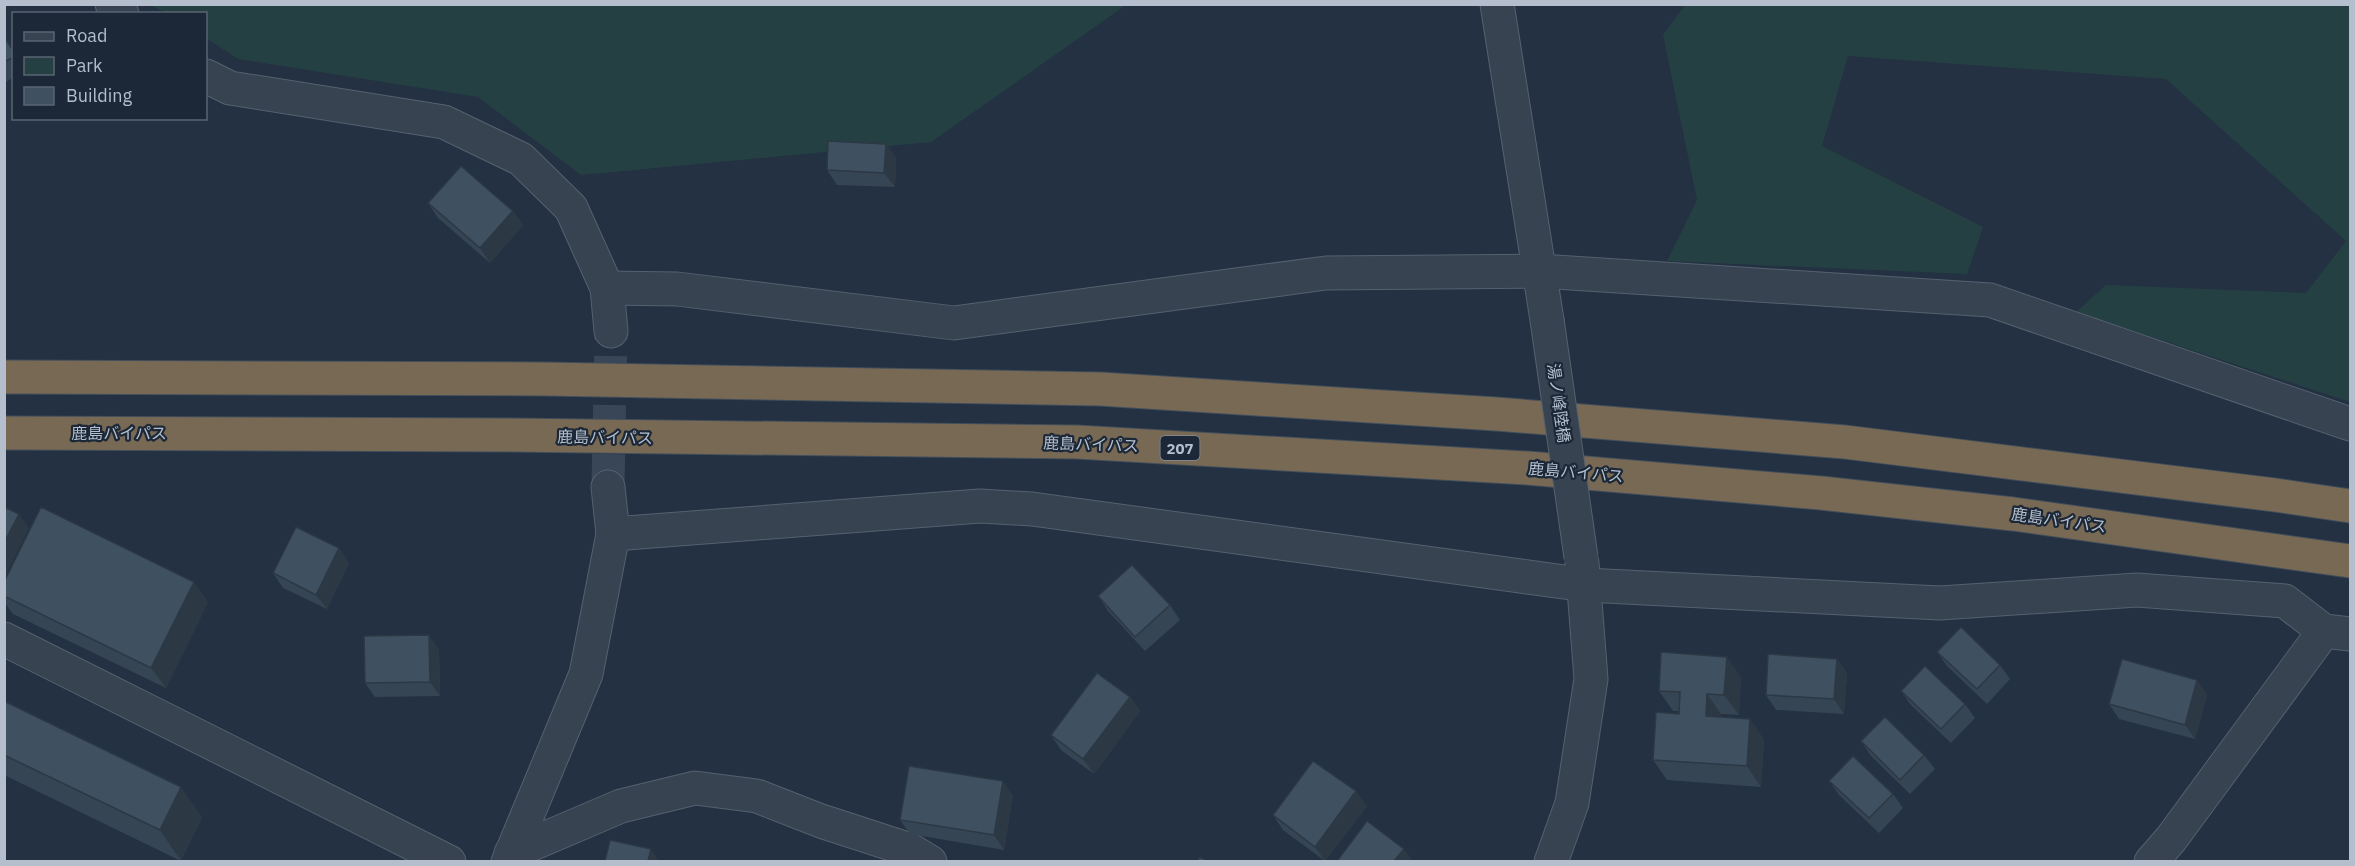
<svg xmlns="http://www.w3.org/2000/svg" width="2355" height="866" viewBox="0 0 2355 866" font-family="'IBM Plex Sans','Noto Sans JP',sans-serif">
<rect width="100%" height="100%" fill="#233142"/>
<g fill="#254043">
<path d="M 151,5 L 1126,5 L 931,142 L 581,175 L 478,97 L 238,59 L 206,38 L 206,14 L 166,13 Z"/>
<path d="M 1685,5 L 2350,5 L 2350,402 L 2076,312 L 2106,285 L 2306,293 L 2346,241 L 2166,79 L 1848,56 L 1822,146 L 1983,227 L 1967,274 L 1667,261 L 1697,200 L 1663,35 Z"/>
</g>
<g fill="none" stroke-linecap="round" stroke-linejoin="round">
<path stroke="#394657" stroke-width="33" stroke-dasharray="33 16" stroke-linecap="butt" d="M 608,487 L 611,331"/>
<g stroke="#55616f" stroke-width="35">
<g id="street">
<path d="M 112,4 L 122,14"/>
<path d="M 1497,4 L 1547,320"/>
<path d="M 206,76 L 230,88 L 444,122 L 521,159 L 571,208 L 607,288 L 611,331"/>
<path d="M 607,288 L 677,289 L 954,323 L 1326,273 L 1540,271 L 1990,300 L 2350,424"/>
<path d="M 613,534 L 980,506 L 1032,509 L 1586,585 L 1940,603 L 2137,590 L 2285,601 L 2324,631 L 2350,634"/>
<path d="M 4,639 L 449,862"/>
<path d="M 511,853 L 621,806 L 695,788 L 757,796 L 821,821 L 910,850 L 930,862"/>
<path d="M 508,862 L 586,674 L 613,534 L 608,487"/>
<path d="M 1551,862 L 1572,803 L 1591,679 L 1582,563"/>
<path d="M 2151,862 L 2171,839 L 2324,631"/>
</g>
</g>
<g stroke="#424e5c" stroke-width="35">
<g id="highway">
<path d="M 4,377 L 544,379 L 1100,389 L 1496,414 L 1845,442 L 2275,495 L 2350,506"/>
<path d="M 4,433 L 511,435 L 1077,442 L 1527,468 L 1821,493 L 2013,514 L 2350,561"/>
</g>
</g>
<use href="#street" stroke="#384351" stroke-width="33"/>
<use href="#highway" stroke="#786954" stroke-width="33"/>
<g stroke="#55616f" stroke-width="35" stroke-linecap="butt">
<path id="street-bridge" d="M 1547,320 L 1581,557"/>
</g>
<use href="#street-bridge" stroke="#384351" stroke-width="33"/>
</g>
<g fill="#364553">
<path d="M 4,35 L 14,50 L 14,77 L 4,83 Z"/>
<path d="M 886,144 L 896,158 L 895,187 L 837,185 L 827,170 Z"/>
<path d="M 428,203 L 513,211 L 523,225 L 490,263 L 438,218 Z"/>
<path d="M 339,548 L 349,563 L 327,609 L 283,588 L 273,573 Z"/>
<path d="M 4,582 L 208,602 L 166,688 L 13,614 L 4,602 Z"/>
<path d="M 1098,596 L 1170,605 L 1180,620 L 1145,651 L 1108,611 Z"/>
<path d="M 439,649 L 440,696 L 375,697 L 365,683 Z"/>
<path d="M 1937,652 L 2000,665 L 2010,679 L 1987,704 L 1947,666 Z"/>
<path d="M 1837,659 L 1847,673 L 1844,714 L 1776,710 L 1766,695 Z"/>
<path d="M 1741,677 L 1739,715 L 1721,714 L 1721,717 L 1764,739 L 1761,787 L 1667,780 L 1653,760 L 1679,714 L 1679,711 L 1673,711 L 1659,691 Z"/>
<path d="M 2197,680 L 2207,695 L 2195,739 L 2119,719 L 2109,704 Z"/>
<path d="M 1901,691 L 1965,704 L 1975,718 L 1951,743 L 1911,705 Z"/>
<path d="M 1130,697 L 1140,711 L 1094,774 L 1061,750 L 1051,735 Z"/>
<path d="M 4,701 L 202,817 L 181,861 L 4,775 Z"/>
<path d="M 1861,741 L 1924,755 L 1935,769 L 1910,794 L 1871,756 Z"/>
<path d="M 1829,781 L 1893,794 L 1903,808 L 1879,833 L 1839,795 Z"/>
<path d="M 1013,795 L 1004,850 L 910,834 L 900,820 Z"/>
<path d="M 1367,806 L 1325,861 L 1283,830 L 1273,815 Z"/>
</g>
<g fill="#2c3844">
<path d="M 4,35 L 14,50 L 14,52 L 4,37 Z"/>
<path d="M 886,144 L 896,158 L 895,187 L 884,173 Z"/>
<path d="M 513,211 L 523,225 L 490,263 L 480,248 Z"/>
<path d="M 19,514 L 29,528 L 4,578 L 4,543 Z"/>
<path d="M 339,548 L 349,563 L 327,609 L 316,595 Z"/>
<path d="M 194,582 L 208,602 L 166,688 L 151,668 Z"/>
<path d="M 429,635 L 439,649 L 440,696 L 430,682 Z"/>
<path d="M 1727,657 L 1741,677 L 1739,715 L 1724,695 Z"/>
<path d="M 1837,659 L 1847,673 L 1844,714 L 1834,699 Z"/>
<path d="M 2197,680 L 2207,695 L 2195,739 L 2185,725 Z"/>
<path d="M 1707,694 L 1721,714 L 1720,736 L 1706,716 Z"/>
<path d="M 1130,697 L 1140,711 L 1094,774 L 1083,759 Z"/>
<path d="M 1750,719 L 1764,739 L 1761,787 L 1747,766 Z"/>
<path d="M 1003,781 L 1013,795 L 1004,850 L 994,835 Z"/>
<path d="M 181,787 L 202,817 L 181,861 L 160,830 Z"/>
<path d="M 1356,791 L 1367,806 L 1325,861 L 1315,847 Z"/>
<path d="M 651,849 L 659,861 L 648,861 Z"/>
<path d="M 1404,849 L 1413,861 L 1394,861 Z"/>
</g>
<g fill="#3f5061" stroke="#2c3844" stroke-width="1.5">
<path d="M 4,37 L 14,52 L 14,57 L 4,62 Z"/>
<path d="M 828,141 L 886,144 L 884,173 L 827,170 Z"/>
<path d="M 461,166 L 513,211 L 480,248 L 428,203 Z"/>
<path d="M 4,507 L 19,514 L 4,543 Z"/>
<path d="M 41,507 L 194,582 L 151,668 L 4,596 L 4,582 Z"/>
<path d="M 296,527 L 339,548 L 316,595 L 273,573 Z"/>
<path d="M 1132,565 L 1170,605 L 1135,637 L 1098,596 Z"/>
<path d="M 1961,627 L 2000,665 L 1977,689 L 1937,652 Z"/>
<path d="M 429,635 L 430,682 L 365,683 L 364,636 Z"/>
<path d="M 1661,652 L 1727,657 L 1724,695 L 1707,694 L 1706,716 L 1750,719 L 1747,766 L 1653,760 L 1656,712 L 1679,714 L 1680,692 L 1659,691 Z"/>
<path d="M 1768,654 L 1837,659 L 1834,699 L 1766,695 Z"/>
<path d="M 2122,659 L 2197,680 L 2185,725 L 2109,704 Z"/>
<path d="M 1925,666 L 1965,704 L 1941,729 L 1901,691 Z"/>
<path d="M 1097,673 L 1130,697 L 1083,759 L 1051,735 Z"/>
<path d="M 4,701 L 181,787 L 160,830 L 4,755 Z"/>
<path d="M 1885,717 L 1924,755 L 1900,780 L 1861,741 Z"/>
<path d="M 1853,756 L 1893,794 L 1869,818 L 1829,781 Z"/>
<path d="M 1313,761 L 1356,791 L 1315,847 L 1273,815 Z"/>
<path d="M 909,766 L 1003,781 L 994,835 L 900,820 Z"/>
<path d="M 1367,821 L 1404,849 L 1394,861 L 1337,861 Z"/>
<path d="M 610,840 L 651,849 L 648,861 L 605,861 Z"/>
<path d="M 1200,857 L 1207,861 L 1197,861 Z"/>
</g>
<g text-anchor="middle" dominant-baseline="central" stroke-width="4.5" stroke-linejoin="round" paint-order="stroke">
<rect fill="#1c2837" stroke="#86919f" stroke-width="1.5" x="1160.5" y="436" width="39" height="24" rx="4.5"/>
<g font-size="15" font-weight="bold" fill="#b4becc">
<text x="1180" y="448">207</text>
</g>
<g font-size="16" fill="#b4becc" stroke="#1c2837">
<text transform="translate(1559 403) rotate(82)">湯ノ峰陸橋</text>
<text x="119" y="433">鹿島バイパス</text>
<text transform="translate(605 437) rotate(1)">鹿島バイパス</text>
<text transform="translate(1091 444) rotate(2)">鹿島バイパス</text>
<text transform="translate(1576 472) rotate(5)">鹿島バイパス</text>
<text transform="translate(2059 520) rotate(8)">鹿島バイパス</text>
</g>
</g>
<rect width="2355" height="866" fill="none" stroke="#b4becc" stroke-width="12"/>
<rect x="12" y="12" width="195" height="108" fill="#1c2837" stroke="#596473" stroke-width="1.5"/>
<rect x="24" y="32" width="30" height="9" fill="#384351" stroke="#596473" stroke-width="1.5"/>
<text x="66" y="42" font-size="18" fill="#b4becc">Road</text>
<rect x="24" y="57" width="30" height="18" fill="#254043" stroke="#596473" stroke-width="1.5"/>
<text x="66" y="72" font-size="18" fill="#b4becc">Park</text>
<rect x="24" y="87" width="30" height="18" fill="#3f5061" stroke="#596473" stroke-width="1.5"/>
<text x="66" y="102" font-size="18" fill="#b4becc">Building</text>
</svg>
